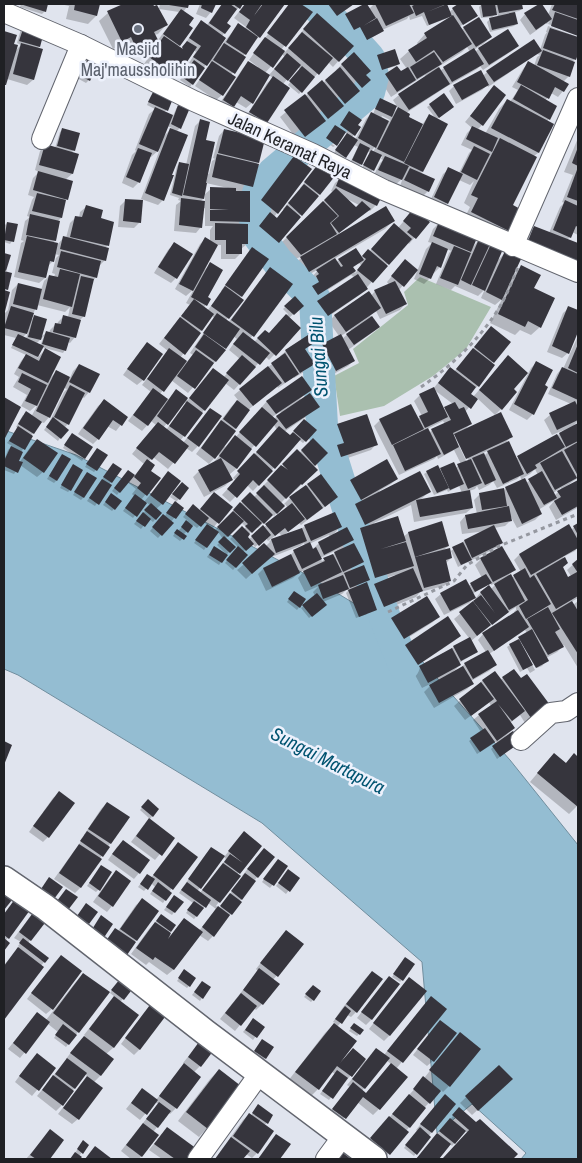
<svg xmlns="http://www.w3.org/2000/svg" width="582" height="1163" viewBox="0 0 582 1163" font-family="'Archivo Narrow',sans-serif">
<rect width="100%" height="100%" fill="#e0e4ee"/>
<path fill="#aac0af" d="M 420,277 L 491,307 L 466,349 L 433,376 L 384,406 L 340,416 L 334,376 L 359,363 L 353,349 L 408,305 L 404,292 Z"/>
<path fill="#94bdd2" stroke="#718e9e" d="M 4,430 L 76,455 L 307,575 L 390,625 L 510,760 L 578,845 L 578,1159 L 521,1159 L 526,1153 L 472,1104 L 437,1133 L 422,962 L 262,823 L 18,675 L 4,669 Z"/>
<g fill="#0003" fill-rule="evenodd">
<path d="M 21,4 L 47,4 L 45,11 L 42,14 L 20,7 Z"/>
<path d="M 60,4 L 99,4 L 96,16 L 88,24 L 66,19 L 69,6 Z"/>
<path d="M 126,4 L 152,4 L 166,25 L 158,34 L 154,35 L 157,40 L 148,48 L 129,58 L 122,45 L 113,49 L 99,21 L 108,13 Z"/>
<path d="M 160,4 L 188,4 L 187,7 L 183,12 L 187,26 L 191,28 L 178,47 L 181,49 L 185,44 L 196,27 L 201,22 L 207,25 L 222,4 L 242,4 L 225,23 L 230,26 L 222,36 L 215,51 L 216,52 L 238,25 L 244,29 L 246,27 L 234,18 L 245,4 L 283,4 L 259,37 L 253,42 L 243,57 L 244,58 L 231,75 L 222,95 L 216,100 L 195,86 L 209,66 L 210,63 L 209,62 L 203,68 L 190,87 L 180,80 L 191,64 L 189,63 L 196,52 L 194,50 L 176,76 L 171,82 L 144,64 L 160,41 L 158,40 L 179,12 L 159,9 Z"/>
<path d="M 200,4 L 215,4 L 211,12 L 206,18 L 196,14 Z"/>
<path d="M 290,4 L 299,4 L 311,12 L 281,50 L 285,52 L 299,37 L 298,36 L 312,20 L 352,46 L 333,67 L 328,62 L 299,94 L 288,85 L 300,69 L 298,67 L 283,84 L 266,123 L 245,118 L 267,83 L 273,78 L 269,75 L 285,57 L 282,54 L 265,73 L 253,102 L 246,108 L 236,102 L 228,112 L 218,106 L 243,68 L 248,63 L 257,68 L 258,67 L 249,60 Z"/>
<path d="M 322,4 L 354,4 L 331,20 L 321,6 Z"/>
<path d="M 366,4 L 369,9 L 374,4 L 448,4 L 446,6 L 449,12 L 460,4 L 468,4 L 476,16 L 459,27 L 461,30 L 464,28 L 491,37 L 482,45 L 481,45 L 474,50 L 475,52 L 482,46 L 518,46 L 512,51 L 483,70 L 480,66 L 477,69 L 446,87 L 406,113 L 407,117 L 422,125 L 429,115 L 436,119 L 427,107 L 430,105 L 450,109 L 437,119 L 422,172 L 420,174 L 428,191 L 422,197 L 400,186 L 403,178 L 395,185 L 374,175 L 380,163 L 383,160 L 381,159 L 382,157 L 380,156 L 373,170 L 371,172 L 362,168 L 370,153 L 367,151 L 361,164 L 358,167 L 350,163 L 358,147 L 354,145 L 343,160 L 334,153 L 347,134 L 338,128 L 347,115 L 357,125 L 354,135 L 352,137 L 355,140 L 366,119 L 372,113 L 373,114 L 378,102 L 391,115 L 398,108 L 393,100 L 399,95 L 426,77 L 425,75 L 391,97 L 380,80 L 386,75 L 401,73 L 407,69 L 400,59 L 409,51 L 418,45 L 417,43 L 425,34 L 453,16 L 452,14 L 448,18 L 427,26 L 422,16 L 410,20 L 409,16 L 407,19 L 382,30 L 380,33 L 364,42 L 358,29 L 348,35 L 340,21 L 346,15 ZM 374,17 L 375,20 L 368,24 ZM 467,47 L 470,52 L 444,68 L 440,71 L 438,67 L 462,52 ZM 382,116 L 390,120 L 389,122 L 381,118 ZM 377,145 L 373,152 L 371,151 Z"/>
<path d="M 482,4 L 494,4 L 494,6 L 496,4 L 521,4 L 522,9 L 519,11 L 514,12 L 517,23 L 514,26 L 490,32 L 487,22 L 492,17 L 481,18 L 479,7 ZM 497,13 L 498,17 L 490,19 Z"/>
<path d="M 552,4 L 578,4 L 578,34 L 548,24 L 550,20 L 547,24 L 545,23 L 544,25 L 530,35 L 520,20 L 525,14 L 548,15 Z"/>
<path d="M 548,26 L 578,37 L 578,50 L 575,59 L 572,62 L 569,76 L 563,82 L 563,91 L 558,97 L 551,93 L 545,101 L 556,107 L 547,122 L 553,125 L 538,153 L 534,156 L 512,205 L 510,232 L 502,240 L 463,221 L 470,207 L 464,203 L 474,181 L 470,185 L 459,180 L 447,203 L 442,209 L 429,203 L 443,174 L 449,169 L 459,173 L 469,153 L 472,150 L 461,145 L 467,133 L 472,128 L 465,122 L 494,87 L 482,125 L 477,130 L 485,134 L 499,109 L 507,100 L 510,102 L 518,90 L 512,87 L 523,69 L 528,63 L 534,66 L 537,57 L 540,55 L 537,54 L 488,87 L 487,85 L 482,90 L 456,104 L 449,91 L 454,86 L 483,76 L 487,72 L 540,50 L 545,35 L 547,32 L 546,32 Z"/>
<path d="M 21,29 L 43,33 L 39,47 L 37,49 L 42,50 L 33,80 L 27,85 L 7,79 L 4,86 L 4,32 L 15,35 L 12,45 L 16,50 L 21,45 L 17,43 Z"/>
<path d="M 354,53 L 365,75 L 369,80 L 336,112 L 299,142 L 280,117 L 322,82 L 323,83 L 337,71 L 336,70 Z"/>
<path d="M 378,56 L 398,64 L 396,66 L 379,71 L 375,58 Z"/>
<path d="M 89,58 L 89,80 L 86,83 L 77,78 L 86,61 Z"/>
<path d="M 153,94 L 167,110 L 164,112 L 173,116 L 176,109 L 178,106 L 180,128 L 176,132 L 171,175 L 163,200 L 158,205 L 141,199 L 160,149 L 151,157 L 149,156 L 139,182 L 133,188 L 122,183 L 132,155 L 136,151 L 135,150 L 149,114 L 155,109 L 147,105 L 151,96 ZM 167,126 L 172,128 L 163,137 Z"/>
<path d="M 200,121 L 205,141 L 207,173 L 209,174 L 212,161 L 215,159 L 213,158 L 219,136 L 224,130 L 258,162 L 256,165 L 252,187 L 246,193 L 249,222 L 247,224 L 247,244 L 241,249 L 241,253 L 235,259 L 221,259 L 221,245 L 216,245 L 202,272 L 211,264 L 206,305 L 203,308 L 207,311 L 222,292 L 221,291 L 247,254 L 252,249 L 241,296 L 226,321 L 228,323 L 262,278 L 270,269 L 292,285 L 250,339 L 254,342 L 265,332 L 268,335 L 288,314 L 283,309 L 295,298 L 302,306 L 289,318 L 300,328 L 269,360 L 265,356 L 234,390 L 225,383 L 180,441 L 183,443 L 205,415 L 210,409 L 220,416 L 198,446 L 192,452 L 186,448 L 168,469 L 153,457 L 149,461 L 149,471 L 159,478 L 141,500 L 144,502 L 168,473 L 162,504 L 156,509 L 161,513 L 153,522 L 149,519 L 141,529 L 134,524 L 150,505 L 146,502 L 133,518 L 123,511 L 134,496 L 132,494 L 136,489 L 127,482 L 117,495 L 112,491 L 128,471 L 134,476 L 144,464 L 132,454 L 156,425 L 151,421 L 142,431 L 128,421 L 151,392 L 142,385 L 168,351 L 159,344 L 190,305 L 186,303 L 194,289 L 186,296 L 175,289 L 200,244 L 205,239 L 210,242 L 210,230 L 213,226 L 205,226 L 205,208 L 203,208 L 201,227 L 196,233 L 174,231 L 176,205 L 181,201 L 178,200 L 179,198 L 170,195 L 177,166 L 179,164 L 186,165 L 195,126 ZM 206,183 L 228,188 L 211,189 L 205,194 L 205,202 L 200,202 L 203,199 ZM 212,316 L 214,318 L 190,353 L 193,355 L 187,362 L 180,358 ZM 233,336 L 237,339 L 229,350 L 240,359 L 223,378 L 213,369 L 188,400 L 176,391 L 168,400 L 160,394 L 171,380 L 188,393 L 215,362 ZM 184,402 L 186,404 L 166,430 L 163,428 Z"/>
<path d="M 62,130 L 74,150 L 71,153 L 72,174 L 65,180 L 66,199 L 65,200 L 61,218 L 57,222 L 55,241 L 52,243 L 58,244 L 64,237 L 66,238 L 70,223 L 76,217 L 79,218 L 80,212 L 86,207 L 100,219 L 113,223 L 107,246 L 105,248 L 105,260 L 99,266 L 96,277 L 93,281 L 84,316 L 80,320 L 75,337 L 70,343 L 68,342 L 65,350 L 63,353 L 41,347 L 37,358 L 45,350 L 49,379 L 57,371 L 70,378 L 73,371 L 79,365 L 89,392 L 84,398 L 81,396 L 68,424 L 64,428 L 60,438 L 58,441 L 44,430 L 49,423 L 64,392 L 67,389 L 64,388 L 50,416 L 44,423 L 41,422 L 31,436 L 32,436 L 21,452 L 18,461 L 19,463 L 31,446 L 37,441 L 43,472 L 37,477 L 20,465 L 14,474 L 4,470 L 4,460 L 8,450 L 12,446 L 7,443 L 18,428 L 16,427 L 23,415 L 31,417 L 38,404 L 30,411 L 21,406 L 27,395 L 13,387 L 19,377 L 14,374 L 21,361 L 26,355 L 11,348 L 16,338 L 4,335 L 4,318 L 5,313 L 4,314 L 8,310 L 12,290 L 18,284 L 41,290 L 45,278 L 39,283 L 14,277 L 21,243 L 24,241 L 21,240 L 25,221 L 30,217 L 27,216 L 32,200 L 34,197 L 28,195 L 33,178 L 39,172 L 35,170 L 40,151 L 46,145 L 55,148 L 60,132 ZM 54,254 L 59,255 L 53,261 ZM 56,258 L 52,273 L 55,274 L 54,277 L 49,276 L 44,281 L 48,266 ZM 37,305 L 65,312 L 70,307 L 68,317 L 64,316 L 58,322 L 57,325 L 56,324 L 50,330 L 49,333 L 47,332 L 40,338 L 35,316 L 30,321 ZM 28,332 L 26,339 L 23,337 ZM 44,336 L 40,346 L 36,344 Z"/>
<path d="M 578,138 L 578,235 L 572,232 L 570,237 L 567,240 L 578,244 L 578,272 L 520,250 L 526,236 L 534,227 L 549,233 L 560,207 L 564,203 L 562,202 L 573,175 L 564,172 Z"/>
<path d="M 326,140 L 335,146 L 333,147 L 325,141 Z"/>
<path d="M 289,163 L 277,213 L 274,217 L 276,219 L 284,210 L 283,209 L 301,189 L 300,188 L 314,171 L 319,194 L 272,247 L 254,232 L 268,216 L 256,206 Z"/>
<path d="M 341,178 L 376,205 L 370,211 L 368,210 L 339,233 L 340,235 L 393,221 L 385,229 L 334,259 L 336,262 L 339,260 L 361,258 L 368,250 L 369,252 L 388,230 L 398,228 L 408,216 L 428,222 L 409,244 L 407,242 L 361,294 L 322,321 L 313,308 L 318,302 L 354,277 L 351,275 L 312,300 L 307,293 L 313,287 L 311,283 L 314,280 L 312,277 L 319,269 L 301,279 L 293,266 L 303,256 L 295,259 L 281,243 L 333,192 L 331,191 L 335,183 ZM 347,199 L 359,205 L 356,208 ZM 359,263 L 362,266 L 355,273 L 352,268 Z"/>
<path d="M 126,200 L 140,222 L 134,228 L 118,227 L 120,206 Z"/>
<path d="M 7,223 L 12,241 L 10,244 L 4,242 L 4,229 L 5,225 Z"/>
<path d="M 439,223 L 472,248 L 479,240 L 502,250 L 498,260 L 505,253 L 512,276 L 522,266 L 533,289 L 540,327 L 531,335 L 520,330 L 515,335 L 490,323 L 502,299 L 495,305 L 481,298 L 485,289 L 478,296 L 455,286 L 451,290 L 436,284 L 449,253 L 451,251 L 447,249 L 440,267 L 434,273 L 433,272 L 430,278 L 424,284 L 414,279 L 426,249 L 432,243 L 428,242 L 433,229 Z"/>
<path d="M 174,244 L 176,278 L 171,283 L 154,273 L 168,250 Z"/>
<path d="M 400,266 L 416,270 L 399,290 L 405,304 L 400,310 L 380,319 L 376,311 L 370,315 L 378,327 L 373,332 L 348,350 L 353,361 L 348,366 L 330,376 L 317,351 L 322,345 L 339,336 L 329,322 L 334,316 L 368,292 L 371,296 L 375,291 L 389,285 L 387,282 ZM 350,330 L 351,331 L 342,339 L 341,336 Z"/>
<path d="M 569,308 L 578,312 L 578,329 L 569,352 L 562,358 L 547,352 L 563,313 Z"/>
<path d="M 486,333 L 509,342 L 491,364 L 478,386 L 469,394 L 473,397 L 503,362 L 513,389 L 501,409 L 495,415 L 477,398 L 465,412 L 470,424 L 465,430 L 511,436 L 507,441 L 516,459 L 557,436 L 564,430 L 552,435 L 544,420 L 550,415 L 571,404 L 548,394 L 557,374 L 562,368 L 563,369 L 578,336 L 578,408 L 577,407 L 578,410 L 578,421 L 573,426 L 578,424 L 578,478 L 572,482 L 567,486 L 578,481 L 578,507 L 577,508 L 556,520 L 549,507 L 555,500 L 538,510 L 541,514 L 535,520 L 517,528 L 510,515 L 510,521 L 505,526 L 494,528 L 501,543 L 496,548 L 458,567 L 451,551 L 464,541 L 486,531 L 462,534 L 460,522 L 465,516 L 477,514 L 474,500 L 480,494 L 503,491 L 506,488 L 522,481 L 520,476 L 517,479 L 497,488 L 493,481 L 489,485 L 479,490 L 477,486 L 475,489 L 469,491 L 472,508 L 466,513 L 414,522 L 411,505 L 374,523 L 375,525 L 403,537 L 408,533 L 448,546 L 443,551 L 451,558 L 445,564 L 450,580 L 444,586 L 420,592 L 416,597 L 379,612 L 377,608 L 373,612 L 356,618 L 346,593 L 348,591 L 347,589 L 342,594 L 323,602 L 323,607 L 309,618 L 301,608 L 315,596 L 313,592 L 319,586 L 305,592 L 298,578 L 306,569 L 299,573 L 293,578 L 266,591 L 258,574 L 263,569 L 290,556 L 294,551 L 305,546 L 304,543 L 300,546 L 269,558 L 246,579 L 237,570 L 266,546 L 270,542 L 269,541 L 282,536 L 279,533 L 268,541 L 266,538 L 255,547 L 252,543 L 243,552 L 246,555 L 233,570 L 225,563 L 239,548 L 230,539 L 242,527 L 244,529 L 246,527 L 241,522 L 225,539 L 234,547 L 227,554 L 219,565 L 207,557 L 212,550 L 224,554 L 225,553 L 217,545 L 223,539 L 218,532 L 204,550 L 194,543 L 208,525 L 203,522 L 197,528 L 193,525 L 183,535 L 185,536 L 180,541 L 173,536 L 177,530 L 178,531 L 188,521 L 183,517 L 193,506 L 199,511 L 209,499 L 231,507 L 212,529 L 214,531 L 250,494 L 253,498 L 264,487 L 263,486 L 297,451 L 299,453 L 313,440 L 326,453 L 313,467 L 316,470 L 296,490 L 295,488 L 281,503 L 283,505 L 290,498 L 308,485 L 331,502 L 301,525 L 299,523 L 284,535 L 301,529 L 305,526 L 340,527 L 332,536 L 352,540 L 344,549 L 362,562 L 353,571 L 365,566 L 355,535 L 357,533 L 347,514 L 356,505 L 345,486 L 351,481 L 397,479 L 391,484 L 379,491 L 380,493 L 429,492 L 420,500 L 462,493 L 459,486 L 448,492 L 447,490 L 434,495 L 424,474 L 427,472 L 439,470 L 441,469 L 455,468 L 461,464 L 454,450 L 438,459 L 437,456 L 434,459 L 399,475 L 374,426 L 380,420 L 417,419 L 422,416 L 414,401 L 420,395 L 443,410 L 453,404 L 433,389 L 445,374 L 454,372 ZM 443,421 L 445,424 L 432,430 L 429,433 L 427,429 ZM 454,435 L 457,435 L 470,464 L 468,465 ZM 489,450 L 490,450 L 484,456 L 483,453 ZM 535,469 L 538,475 L 526,483 L 523,478 L 530,474 ZM 561,488 L 561,489 L 554,496 L 553,493 ZM 285,504 L 288,508 L 248,540 L 246,537 L 256,527 L 258,528 L 272,514 L 274,516 ZM 329,535 L 330,537 L 319,543 L 312,550 L 309,544 ZM 337,550 L 333,555 L 322,561 L 320,558 ZM 395,575 L 396,577 L 375,585 L 369,591 L 366,583 L 369,580 L 370,583 Z"/>
<path d="M 312,343 L 304,350 L 313,364 L 307,370 L 294,378 L 294,377 L 278,388 L 277,386 L 248,410 L 224,446 L 225,447 L 235,438 L 267,401 L 310,389 L 300,399 L 318,406 L 313,412 L 284,432 L 290,437 L 304,421 L 315,431 L 303,443 L 299,440 L 253,491 L 247,485 L 230,502 L 222,495 L 236,480 L 233,478 L 277,430 L 274,425 L 249,451 L 236,469 L 230,474 L 227,472 L 231,480 L 225,486 L 204,497 L 193,477 L 199,471 L 214,462 L 219,456 L 218,454 L 209,464 L 196,454 L 231,407 L 238,400 L 234,395 L 272,364 L 281,358 L 280,356 L 286,351 ZM 280,412 L 281,413 L 274,419 L 272,417 Z"/>
<path d="M 147,344 L 143,380 L 137,385 L 123,375 L 142,349 Z"/>
<path d="M 536,363 L 543,386 L 533,414 L 527,420 L 509,410 L 531,368 Z"/>
<path d="M 104,401 L 127,417 L 116,431 L 107,426 L 98,439 L 93,444 L 78,434 L 98,406 Z"/>
<path d="M 338,425 L 376,444 L 371,450 L 336,462 L 332,452 L 338,446 L 332,430 Z"/>
<path d="M 70,437 L 84,458 L 82,461 L 63,448 Z"/>
<path d="M 97,449 L 96,470 L 94,472 L 85,467 Z"/>
<path d="M 60,458 L 56,481 L 54,483 L 47,479 Z"/>
<path d="M 111,467 L 111,482 L 95,506 L 87,501 Z"/>
<path d="M 71,468 L 70,490 L 68,492 L 60,488 Z"/>
<path d="M 87,474 L 83,498 L 81,500 L 73,495 Z"/>
<path d="M 179,486 L 179,499 L 175,503 L 182,508 L 171,522 L 172,523 L 158,538 L 150,531 L 163,516 L 164,517 L 176,501 L 170,497 Z"/>
<path d="M 109,497 L 114,509 L 112,511 L 103,505 Z"/>
<path d="M 578,524 L 578,547 L 575,551 L 563,557 L 567,563 L 562,568 L 568,578 L 571,576 L 567,570 L 578,560 L 578,598 L 571,602 L 573,605 L 578,601 L 578,668 L 564,645 L 557,652 L 546,658 L 547,660 L 542,666 L 537,668 L 520,638 L 527,633 L 525,630 L 489,654 L 495,665 L 489,671 L 471,681 L 472,684 L 467,689 L 434,708 L 424,692 L 434,682 L 422,688 L 414,673 L 420,667 L 469,638 L 454,619 L 475,601 L 476,600 L 475,599 L 480,593 L 489,587 L 491,589 L 498,582 L 491,585 L 491,583 L 472,594 L 474,598 L 469,603 L 444,615 L 435,599 L 441,594 L 468,586 L 482,578 L 475,565 L 481,559 L 502,548 L 514,570 L 509,575 L 511,578 L 521,572 L 514,560 L 519,555 L 569,526 L 571,530 ZM 516,607 L 516,610 L 514,612 L 514,613 L 483,634 L 478,640 L 486,652 L 465,664 L 459,669 L 452,673 L 460,665 L 459,663 L 477,652 L 471,641 L 494,622 Z"/>
<path d="M 292,595 L 305,600 L 297,610 L 287,602 Z"/>
<path d="M 426,598 L 438,617 L 433,622 L 398,644 L 386,625 L 391,619 Z"/>
<path d="M 447,618 L 459,636 L 454,641 L 412,669 L 400,652 L 406,646 Z"/>
<path d="M 518,639 L 535,670 L 530,673 L 527,668 L 520,672 L 507,647 Z"/>
<path d="M 495,672 L 500,680 L 503,678 L 521,680 L 548,705 L 525,723 L 520,715 L 510,723 L 514,728 L 504,738 L 517,744 L 497,759 L 491,749 L 497,743 L 496,742 L 477,754 L 469,741 L 481,732 L 473,720 L 479,715 L 491,706 L 489,702 L 465,720 L 454,706 L 482,681 Z"/>
<path d="M 574,755 L 578,758 L 578,805 L 569,814 L 530,782 L 546,763 L 565,764 Z"/>
<path d="M 59,793 L 48,837 L 43,842 L 29,832 L 53,798 Z"/>
<path d="M 148,801 L 158,809 L 150,819 L 140,810 Z"/>
<path d="M 107,803 L 128,817 L 80,888 L 75,893 L 54,879 L 74,851 L 80,845 L 79,844 L 85,836 L 84,835 L 101,809 Z"/>
<path d="M 144,825 L 173,838 L 155,860 L 131,842 Z"/>
<path d="M 239,839 L 261,846 L 237,875 L 216,906 L 220,908 L 243,876 L 242,876 L 258,856 L 273,857 L 254,881 L 231,914 L 213,936 L 208,941 L 199,935 L 173,970 L 167,975 L 149,962 L 146,965 L 131,954 L 149,929 L 159,918 L 170,931 L 168,933 L 171,935 L 184,919 L 199,931 L 216,909 L 208,903 L 194,919 L 186,913 L 193,903 L 179,893 L 206,854 L 211,848 L 200,888 L 197,891 L 200,893 L 226,859 L 224,857 Z"/>
<path d="M 123,842 L 139,873 L 134,879 L 108,860 L 117,847 Z"/>
<path d="M 173,849 L 196,857 L 169,892 L 170,893 L 163,903 L 150,894 L 155,887 L 151,883 L 144,891 L 138,887 L 145,878 L 151,878 Z"/>
<path d="M 276,863 L 287,867 L 270,888 L 262,882 Z"/>
<path d="M 99,869 L 100,888 L 96,892 L 87,886 Z"/>
<path d="M 116,872 L 112,906 L 107,912 L 93,902 L 110,878 Z"/>
<path d="M 286,873 L 298,878 L 286,894 L 276,886 Z"/>
<path d="M 172,899 L 182,902 L 172,915 L 164,910 Z"/>
<path d="M 142,900 L 157,911 L 126,954 L 102,947 L 110,935 L 115,929 L 118,931 L 136,905 Z"/>
<path d="M 15,901 L 8,938 L 5,941 L 8,943 L 4,949 L 4,914 Z"/>
<path d="M 30,917 L 30,940 L 28,943 L 47,958 L 41,966 L 42,967 L 4,1017 L 4,965 L 19,947 L 18,946 L 21,942 L 14,938 Z"/>
<path d="M 281,937 L 302,944 L 273,980 L 278,984 L 262,1004 L 256,1010 L 254,1008 L 235,1031 L 220,1019 L 258,971 L 256,969 Z"/>
<path d="M 61,957 L 52,1009 L 46,1014 L 27,999 L 55,962 Z"/>
<path d="M 403,961 L 402,980 L 400,982 L 392,977 Z"/>
<path d="M 372,972 L 356,1012 L 351,1017 L 347,1015 L 337,1027 L 342,1058 L 344,1059 L 353,1050 L 366,1061 L 384,1055 L 426,1003 L 445,1009 L 396,1069 L 406,1077 L 379,1109 L 373,1115 L 357,1102 L 339,1124 L 328,1115 L 350,1087 L 347,1085 L 360,1069 L 358,1067 L 345,1082 L 344,1081 L 329,1100 L 320,1094 L 335,1074 L 332,1072 L 318,1089 L 309,1098 L 288,1081 L 325,1033 L 335,1023 L 333,1022 L 341,1010 L 366,978 ZM 386,1060 L 391,1064 L 366,1094 L 362,1091 Z"/>
<path d="M 84,974 L 78,1032 L 66,1047 L 54,1038 L 58,1032 L 48,1024 L 20,1058 L 8,1049 L 37,1013 L 46,1020 L 75,983 Z"/>
<path d="M 182,974 L 189,986 L 187,988 L 177,981 Z"/>
<path d="M 122,978 L 123,999 L 120,1002 L 138,1015 L 113,1048 L 106,1054 L 112,1059 L 100,1076 L 93,1083 L 78,1119 L 72,1124 L 58,1114 L 81,1084 L 88,1077 L 85,1074 L 62,1105 L 56,1111 L 37,1096 L 66,1060 L 66,1059 L 78,1043 L 85,1036 L 84,1035 L 109,1003 L 115,997 L 110,993 Z"/>
<path d="M 384,983 L 371,1020 L 366,1025 L 357,1018 Z"/>
<path d="M 404,984 L 390,1035 L 384,1041 L 369,1029 Z"/>
<path d="M 200,985 L 202,998 L 200,1001 L 192,995 Z"/>
<path d="M 311,989 L 313,1000 L 311,1002 L 304,997 Z"/>
<path d="M 150,1005 L 140,1049 L 134,1055 L 121,1044 Z"/>
<path d="M 251,1022 L 263,1027 L 253,1040 L 243,1032 Z"/>
<path d="M 352,1027 L 359,1034 L 357,1036 L 349,1031 Z"/>
<path d="M 435,1027 L 433,1061 L 427,1066 L 413,1055 Z"/>
<path d="M 455,1039 L 479,1049 L 449,1086 L 443,1092 L 441,1090 L 425,1107 L 384,1159 L 366,1144 L 425,1077 Z"/>
<path d="M 199,1043 L 200,1066 L 194,1072 L 199,1077 L 176,1108 L 170,1114 L 169,1113 L 153,1132 L 157,1135 L 141,1157 L 138,1159 L 131,1159 L 121,1151 L 158,1104 L 155,1102 L 140,1120 L 126,1109 L 142,1089 L 156,1100 L 179,1071 L 185,1064 L 183,1063 Z"/>
<path d="M 260,1043 L 265,1058 L 263,1061 L 253,1054 Z"/>
<path d="M 31,1060 L 55,1068 L 32,1096 L 15,1082 Z"/>
<path d="M 499,1066 L 505,1085 L 472,1115 L 460,1103 Z"/>
<path d="M 219,1070 L 207,1128 L 199,1137 L 178,1121 L 210,1079 Z"/>
<path d="M 439,1101 L 431,1133 L 414,1156 L 404,1148 L 417,1131 L 416,1130 Z"/>
<path d="M 256,1108 L 267,1123 L 264,1125 L 257,1153 L 252,1158 L 246,1154 L 242,1159 L 215,1159 L 243,1120 L 249,1115 L 251,1116 Z"/>
<path d="M 459,1109 L 474,1122 L 468,1130 L 469,1131 L 516,1154 L 511,1159 L 444,1159 L 468,1133 L 465,1131 L 452,1146 L 450,1144 L 438,1159 L 416,1159 Z"/>
<path d="M 167,1128 L 195,1150 L 188,1159 L 162,1159 L 149,1150 Z"/>
<path d="M 50,1131 L 62,1140 L 48,1159 L 26,1159 Z"/>
<path d="M 81,1144 L 88,1145 L 79,1156 L 80,1157 L 78,1159 L 71,1159 Z"/>
</g>
<g fill="none" stroke-linecap="round" stroke-linejoin="round">
<path stroke="#94bdd2" stroke-width="32" d="M 314,4 L 351,38 L 369,58 L 373,76 L 369,92 L 273,173 L 258,193 L 254,216 L 260,238 L 278,262 L 315,299 L 322,426 L 355,531 L 385,618 L 404,665"/>
</g>
<g fill="#36353d">
<path d="M 20,4 L 48,4 L 46,12 Z"/>
<path d="M 75,4 L 100,4 L 97,16 L 74,10 Z"/>
<path d="M 123,4 L 153,4 L 154,6 L 157,5 L 168,25 L 154,32 L 158,40 L 137,50 L 131,37 L 122,42 L 107,11 Z"/>
<path d="M 169,4 L 189,4 L 188,8 L 169,5 Z"/>
<path d="M 202,4 L 216,4 L 212,13 L 201,8 Z"/>
<path d="M 222,4 L 230,4 L 237,9 L 227,23 L 231,26 L 225,34 L 209,23 Z"/>
<path d="M 233,4 L 243,4 L 240,9 Z"/>
<path d="M 245,4 L 262,4 L 253,17 L 263,4 L 285,4 L 260,38 L 246,27 L 250,20 L 239,12 Z"/>
<path d="M 289,4 L 301,4 L 313,12 L 286,47 L 267,33 Z"/>
<path d="M 328,4 L 354,4 L 337,16 Z"/>
<path d="M 364,4 L 367,4 L 376,18 L 363,26 L 377,18 L 384,31 L 367,40 L 360,27 L 354,30 L 345,14 Z"/>
<path d="M 375,4 L 409,4 L 414,13 L 386,26 Z"/>
<path d="M 416,4 L 446,4 L 427,12 L 447,4 L 452,16 L 429,25 L 424,12 L 416,16 L 412,6 Z"/>
<path d="M 458,4 L 470,4 L 478,16 L 463,25 L 452,8 Z"/>
<path d="M 481,4 L 495,4 L 497,15 L 483,17 Z"/>
<path d="M 497,4 L 522,4 L 523,9 L 499,13 Z"/>
<path d="M 539,4 L 542,4 L 552,19 L 536,30 L 524,13 Z"/>
<path d="M 555,4 L 578,4 L 578,19 L 552,10 Z"/>
<path d="M 181,9 L 194,18 L 189,25 L 193,28 L 180,46 L 163,34 Z"/>
<path d="M 515,12 L 518,24 L 492,30 L 489,18 Z"/>
<path d="M 555,12 L 578,20 L 578,36 L 551,26 Z"/>
<path d="M 317,13 L 354,46 L 339,62 L 303,29 Z"/>
<path d="M 453,15 L 472,44 L 443,62 L 434,50 L 416,62 L 408,50 L 427,38 L 424,33 Z"/>
<path d="M 479,17 L 492,37 L 476,47 L 463,27 Z"/>
<path d="M 201,20 L 226,38 L 207,66 L 193,57 L 201,46 L 189,38 Z"/>
<path d="M 238,23 L 258,37 L 246,55 L 226,42 Z"/>
<path d="M 24,26 L 44,32 L 40,47 L 19,41 Z"/>
<path d="M 550,28 L 578,37 L 578,54 L 576,60 L 543,48 Z"/>
<path d="M 508,29 L 519,46 L 489,65 L 478,48 Z"/>
<path d="M 4,31 L 17,35 L 14,44 L 18,45 L 6,85 L 4,85 Z"/>
<path d="M 302,32 L 333,58 L 319,75 L 288,48 Z"/>
<path d="M 164,36 L 183,49 L 182,47 L 187,41 L 197,47 L 177,77 L 149,57 Z"/>
<path d="M 265,37 L 285,51 L 273,68 L 253,53 Z"/>
<path d="M 534,39 L 542,51 L 494,82 L 486,71 Z"/>
<path d="M 21,43 L 43,49 L 34,80 L 13,74 Z"/>
<path d="M 224,43 L 246,57 L 235,74 L 213,60 Z"/>
<path d="M 474,48 L 484,64 L 452,82 L 443,67 Z"/>
<path d="M 395,49 L 400,64 L 382,70 L 377,55 Z"/>
<path d="M 543,50 L 575,62 L 570,77 L 537,65 Z"/>
<path d="M 354,52 L 371,71 L 366,75 L 371,80 L 362,88 L 341,64 Z"/>
<path d="M 434,52 L 442,64 L 417,79 L 410,67 Z"/>
<path d="M 287,53 L 301,65 L 288,81 L 274,69 Z"/>
<path d="M 89,57 L 99,62 L 90,81 L 79,75 Z"/>
<path d="M 194,60 L 205,68 L 193,85 L 182,77 Z"/>
<path d="M 212,61 L 236,77 L 223,96 L 199,80 Z"/>
<path d="M 248,61 L 270,75 L 253,104 L 241,96 L 234,107 L 223,100 Z"/>
<path d="M 528,61 L 569,84 L 564,92 L 555,87 L 549,99 L 517,82 Z"/>
<path d="M 302,66 L 315,77 L 302,93 L 289,81 Z"/>
<path d="M 397,66 L 401,71 L 408,67 L 416,80 L 397,92 L 385,74 Z"/>
<path d="M 340,67 L 360,91 L 345,104 L 325,80 Z"/>
<path d="M 439,67 L 450,84 L 409,110 L 398,94 Z"/>
<path d="M 481,70 L 489,85 L 462,100 L 453,85 Z"/>
<path d="M 273,76 L 290,88 L 267,123 L 249,112 Z"/>
<path d="M 322,80 L 344,106 L 328,119 L 307,93 Z"/>
<path d="M 494,85 L 506,95 L 483,126 L 470,116 Z"/>
<path d="M 521,85 L 557,106 L 550,120 L 513,99 Z"/>
<path d="M 153,92 L 172,101 L 168,111 L 148,102 Z"/>
<path d="M 444,93 L 454,107 L 439,118 L 429,104 Z"/>
<path d="M 305,94 L 326,121 L 305,137 L 284,110 Z"/>
<path d="M 380,98 L 397,106 L 392,117 L 375,109 Z"/>
<path d="M 507,99 L 554,124 L 539,153 L 491,128 Z"/>
<path d="M 178,105 L 189,110 L 181,129 L 171,124 Z"/>
<path d="M 155,107 L 173,115 L 158,152 L 139,144 Z"/>
<path d="M 398,107 L 410,114 L 409,117 L 423,124 L 404,162 L 377,149 Z"/>
<path d="M 349,111 L 362,120 L 358,125 L 361,127 L 355,136 L 340,125 Z"/>
<path d="M 371,112 L 389,121 L 376,148 L 358,138 Z"/>
<path d="M 429,114 L 448,124 L 423,172 L 404,163 Z"/>
<path d="M 200,119 L 210,122 L 206,140 L 215,142 L 206,183 L 207,183 L 204,199 L 183,195 Z"/>
<path d="M 335,125 L 346,132 L 337,146 L 326,138 Z"/>
<path d="M 472,126 L 498,138 L 492,152 L 466,139 Z"/>
<path d="M 62,128 L 80,133 L 75,151 L 57,146 Z"/>
<path d="M 170,128 L 188,135 L 172,175 L 174,175 L 164,201 L 145,193 Z"/>
<path d="M 224,129 L 265,139 L 259,163 L 218,153 Z"/>
<path d="M 347,133 L 358,140 L 346,158 L 335,150 Z"/>
<path d="M 500,138 L 537,157 L 513,205 L 522,210 L 511,232 L 471,212 L 478,198 L 471,195 Z"/>
<path d="M 360,143 L 370,148 L 362,165 L 352,160 Z"/>
<path d="M 45,144 L 79,154 L 73,174 L 39,165 Z"/>
<path d="M 474,146 L 490,154 L 477,180 L 461,172 Z"/>
<path d="M 578,147 L 578,166 L 572,163 Z"/>
<path d="M 138,148 L 152,153 L 140,183 L 126,177 Z"/>
<path d="M 371,150 L 382,155 L 374,171 L 363,165 Z"/>
<path d="M 217,154 L 259,164 L 253,187 L 212,177 Z"/>
<path d="M 294,156 L 312,169 L 278,214 L 261,200 Z"/>
<path d="M 385,156 L 409,166 L 402,180 L 378,170 Z"/>
<path d="M 179,162 L 189,164 L 182,196 L 172,193 Z"/>
<path d="M 319,163 L 335,176 L 320,195 L 304,182 Z"/>
<path d="M 448,167 L 463,174 L 448,204 L 434,197 Z"/>
<path d="M 578,167 L 578,201 L 567,197 Z"/>
<path d="M 410,168 L 435,179 L 429,192 L 404,180 Z"/>
<path d="M 38,171 L 73,181 L 68,200 L 33,190 Z"/>
<path d="M 340,176 L 382,196 L 377,206 L 336,186 Z"/>
<path d="M 304,184 L 319,196 L 302,216 L 288,203 Z"/>
<path d="M 210,187 L 236,188 L 236,191 L 250,191 L 250,222 L 210,221 L 210,210 L 229,209 L 210,209 Z"/>
<path d="M 336,188 L 356,207 L 362,201 L 371,209 L 339,233 L 331,223 L 339,216 L 324,200 Z"/>
<path d="M 37,193 L 66,200 L 62,218 L 32,211 Z"/>
<path d="M 181,198 L 205,201 L 202,228 L 179,225 Z"/>
<path d="M 125,199 L 143,200 L 141,223 L 123,221 Z"/>
<path d="M 565,200 L 578,206 L 578,227 L 576,226 L 571,238 L 553,230 Z"/>
<path d="M 323,201 L 338,216 L 330,223 L 337,234 L 301,255 L 286,237 Z"/>
<path d="M 86,205 L 103,210 L 101,218 L 114,222 L 109,246 L 70,237 L 75,216 L 82,217 Z"/>
<path d="M 287,205 L 301,217 L 279,243 L 259,226 L 270,212 L 277,218 Z"/>
<path d="M 386,206 L 395,221 L 309,272 L 300,257 Z"/>
<path d="M 413,209 L 430,222 L 416,239 L 407,232 L 411,228 L 403,221 Z"/>
<path d="M 30,214 L 60,221 L 56,241 L 26,235 Z"/>
<path d="M 7,222 L 18,224 L 14,242 L 4,240 Z"/>
<path d="M 439,222 L 477,238 L 471,252 L 433,236 Z"/>
<path d="M 215,223 L 248,224 L 248,244 L 242,244 L 242,254 L 226,254 L 226,240 L 215,240 Z"/>
<path d="M 394,223 L 412,239 L 389,265 L 371,249 Z"/>
<path d="M 534,226 L 578,243 L 578,261 L 528,241 Z"/>
<path d="M 27,236 L 58,243 L 54,262 L 50,261 L 46,278 L 18,272 Z"/>
<path d="M 63,236 L 109,248 L 106,261 L 60,249 Z"/>
<path d="M 205,237 L 218,245 L 193,291 L 179,284 Z"/>
<path d="M 479,239 L 490,244 L 471,285 L 461,280 Z"/>
<path d="M 174,242 L 193,254 L 177,279 L 158,267 Z"/>
<path d="M 432,242 L 448,249 L 441,268 L 437,266 L 431,279 L 419,274 Z"/>
<path d="M 491,244 L 503,249 L 485,291 L 472,285 Z"/>
<path d="M 454,246 L 471,253 L 458,285 L 440,278 Z"/>
<path d="M 252,247 L 269,259 L 242,297 L 225,285 Z"/>
<path d="M 356,248 L 364,260 L 353,267 L 356,271 L 318,295 L 312,286 L 319,282 L 316,276 L 319,274 L 316,270 L 335,258 L 341,267 L 343,266 L 338,259 Z"/>
<path d="M 368,249 L 388,266 L 373,283 L 357,270 L 366,259 L 362,256 Z"/>
<path d="M 61,251 L 101,261 L 97,278 L 57,267 Z"/>
<path d="M 505,251 L 521,259 L 502,300 L 486,292 Z"/>
<path d="M 4,253 L 11,255 L 6,271 L 4,270 Z"/>
<path d="M 405,259 L 418,270 L 404,287 L 391,276 Z"/>
<path d="M 210,262 L 223,270 L 208,297 L 211,299 L 207,306 L 191,297 Z"/>
<path d="M 521,265 L 541,275 L 534,288 L 555,298 L 541,328 L 528,321 L 525,327 L 498,314 Z"/>
<path d="M 270,267 L 293,284 L 254,337 L 231,320 Z"/>
<path d="M 60,269 L 80,274 L 72,307 L 43,299 L 49,275 L 58,277 Z"/>
<path d="M 4,271 L 12,273 L 8,290 L 4,289 Z"/>
<path d="M 358,274 L 368,289 L 328,316 L 317,301 Z"/>
<path d="M 81,276 L 94,279 L 85,317 L 72,314 Z"/>
<path d="M 395,281 L 407,304 L 386,314 L 374,290 Z"/>
<path d="M 18,283 L 42,289 L 37,310 L 13,304 Z"/>
<path d="M 225,286 L 244,300 L 229,319 L 211,306 Z"/>
<path d="M 4,290 L 10,292 L 4,315 Z"/>
<path d="M 369,291 L 381,308 L 346,332 L 334,315 Z"/>
<path d="M 295,296 L 304,306 L 294,315 L 284,306 Z"/>
<path d="M 194,299 L 214,314 L 202,331 L 181,316 Z"/>
<path d="M 11,306 L 34,313 L 27,334 L 4,328 Z"/>
<path d="M 568,306 L 578,310 L 578,332 L 569,354 L 552,346 Z"/>
<path d="M 217,313 L 240,329 L 226,349 L 203,333 Z"/>
<path d="M 286,314 L 301,328 L 276,356 L 257,338 L 265,330 L 269,333 Z"/>
<path d="M 34,315 L 47,319 L 41,340 L 28,337 Z"/>
<path d="M 63,315 L 81,320 L 76,338 L 53,332 L 55,323 L 61,324 Z"/>
<path d="M 372,316 L 380,327 L 354,345 L 346,334 Z"/>
<path d="M 180,317 L 201,333 L 185,355 L 164,338 Z"/>
<path d="M 491,326 L 511,342 L 494,363 L 474,347 Z"/>
<path d="M 46,331 L 70,338 L 66,351 L 42,344 Z"/>
<path d="M 243,332 L 270,353 L 260,365 L 233,344 Z"/>
<path d="M 18,334 L 44,346 L 38,357 L 12,345 Z"/>
<path d="M 204,334 L 226,350 L 216,362 L 195,347 Z"/>
<path d="M 341,334 L 355,361 L 336,371 L 322,344 Z"/>
<path d="M 308,335 L 314,343 L 305,349 L 315,364 L 300,373 L 285,350 Z"/>
<path d="M 147,342 L 163,354 L 144,381 L 127,369 Z"/>
<path d="M 578,344 L 578,373 L 568,368 Z"/>
<path d="M 45,348 L 61,357 L 48,383 L 18,368 L 26,354 L 39,361 Z"/>
<path d="M 169,348 L 187,361 L 164,392 L 147,379 Z"/>
<path d="M 473,348 L 495,365 L 479,387 L 456,369 Z"/>
<path d="M 196,350 L 214,363 L 195,389 L 177,376 Z"/>
<path d="M 285,353 L 299,374 L 285,383 L 271,363 Z"/>
<path d="M 242,355 L 256,367 L 240,385 L 226,373 Z"/>
<path d="M 508,355 L 528,373 L 514,389 L 517,392 L 502,410 L 479,390 Z"/>
<path d="M 536,361 L 553,370 L 545,385 L 548,387 L 534,415 L 514,404 Z"/>
<path d="M 79,364 L 100,374 L 90,393 L 69,382 Z"/>
<path d="M 268,366 L 282,383 L 253,406 L 239,389 Z"/>
<path d="M 450,367 L 476,387 L 471,394 L 478,399 L 471,409 L 438,383 Z"/>
<path d="M 562,367 L 578,374 L 578,400 L 552,388 Z"/>
<path d="M 213,368 L 229,380 L 205,411 L 189,398 Z"/>
<path d="M 56,370 L 70,377 L 50,418 L 36,411 Z"/>
<path d="M 22,373 L 47,385 L 37,406 L 25,401 L 31,389 L 18,382 Z"/>
<path d="M 302,376 L 312,390 L 276,414 L 266,401 Z"/>
<path d="M 70,385 L 85,393 L 69,425 L 54,417 Z"/>
<path d="M 434,387 L 448,417 L 425,428 L 419,416 L 428,412 L 419,394 Z"/>
<path d="M 153,388 L 168,399 L 148,426 L 133,415 Z"/>
<path d="M 176,389 L 188,398 L 168,425 L 157,416 Z"/>
<path d="M 310,393 L 320,407 L 286,429 L 276,416 Z"/>
<path d="M 4,397 L 21,407 L 4,440 Z"/>
<path d="M 104,399 L 128,417 L 122,426 L 113,420 L 99,440 L 83,428 Z"/>
<path d="M 237,400 L 250,410 L 236,429 L 223,419 Z"/>
<path d="M 187,401 L 203,413 L 185,437 L 169,426 Z"/>
<path d="M 575,401 L 578,407 L 578,420 L 557,430 L 549,413 Z"/>
<path d="M 455,402 L 459,409 L 464,407 L 472,424 L 453,433 L 459,447 L 444,455 L 431,429 L 451,420 L 444,407 Z"/>
<path d="M 411,404 L 424,429 L 392,445 L 379,419 Z"/>
<path d="M 262,407 L 278,421 L 256,447 L 239,432 Z"/>
<path d="M 210,408 L 222,416 L 199,447 L 187,438 Z"/>
<path d="M 26,411 L 42,422 L 34,434 L 18,424 Z"/>
<path d="M 501,412 L 513,437 L 466,459 L 454,434 Z"/>
<path d="M 367,414 L 378,445 L 341,457 L 337,445 L 344,443 L 337,424 Z"/>
<path d="M 53,417 L 69,430 L 61,439 L 46,427 Z"/>
<path d="M 304,419 L 317,430 L 306,442 L 293,431 Z"/>
<path d="M 221,420 L 236,431 L 215,459 L 201,448 Z"/>
<path d="M 158,422 L 189,446 L 175,464 L 159,452 L 152,460 L 136,448 Z"/>
<path d="M 578,423 L 578,441 L 566,447 L 559,433 Z"/>
<path d="M 18,426 L 33,436 L 25,450 L 9,441 Z"/>
<path d="M 279,426 L 290,435 L 293,432 L 301,439 L 275,469 L 256,452 Z"/>
<path d="M 428,428 L 441,454 L 405,471 L 393,445 Z"/>
<path d="M 72,433 L 93,447 L 85,459 L 64,445 Z"/>
<path d="M 557,434 L 565,447 L 535,465 L 537,468 L 527,474 L 517,456 Z"/>
<path d="M 235,435 L 252,449 L 237,469 L 219,456 Z"/>
<path d="M 313,438 L 328,453 L 315,466 L 301,450 Z"/>
<path d="M 37,439 L 58,453 L 44,473 L 23,458 Z"/>
<path d="M 509,441 L 524,474 L 503,484 L 487,451 Z"/>
<path d="M 578,442 L 578,476 L 564,450 Z"/>
<path d="M 11,446 L 23,452 L 19,461 L 23,462 L 18,473 L 4,466 L 4,461 Z"/>
<path d="M 97,448 L 108,455 L 97,471 L 86,464 Z"/>
<path d="M 297,449 L 318,470 L 302,485 L 301,484 L 286,499 L 267,480 L 281,465 L 288,470 L 282,464 Z"/>
<path d="M 562,451 L 577,478 L 555,490 L 540,463 Z"/>
<path d="M 254,453 L 273,471 L 259,486 L 253,480 L 237,498 L 227,489 L 240,474 L 237,471 Z"/>
<path d="M 484,453 L 496,480 L 485,485 L 472,458 Z"/>
<path d="M 62,454 L 71,459 L 57,481 L 49,476 Z"/>
<path d="M 221,458 L 233,480 L 210,492 L 198,470 Z"/>
<path d="M 147,459 L 155,465 L 151,471 L 161,478 L 147,496 L 137,488 L 141,483 L 134,477 Z"/>
<path d="M 387,459 L 398,479 L 361,500 L 350,480 Z"/>
<path d="M 471,459 L 482,483 L 468,489 L 457,464 Z"/>
<path d="M 454,462 L 464,484 L 450,490 L 440,468 Z"/>
<path d="M 113,463 L 122,469 L 112,483 L 103,477 Z"/>
<path d="M 73,464 L 83,470 L 71,491 L 61,485 Z"/>
<path d="M 438,465 L 449,488 L 437,493 L 426,471 Z"/>
<path d="M 128,470 L 135,475 L 120,493 L 114,488 Z"/>
<path d="M 168,471 L 181,481 L 163,505 L 150,495 Z"/>
<path d="M 420,471 L 431,492 L 365,525 L 355,504 Z"/>
<path d="M 542,471 L 557,498 L 544,505 L 528,479 Z"/>
<path d="M 87,472 L 97,478 L 84,498 L 74,492 Z"/>
<path d="M 321,474 L 338,497 L 325,507 L 307,484 Z"/>
<path d="M 525,478 L 542,514 L 522,524 L 505,487 Z"/>
<path d="M 102,479 L 112,485 L 99,505 L 89,498 Z"/>
<path d="M 578,480 L 578,506 L 562,515 L 554,501 L 561,497 L 557,491 Z"/>
<path d="M 182,482 L 189,488 L 180,500 L 172,494 Z"/>
<path d="M 264,485 L 285,506 L 277,514 L 256,493 Z"/>
<path d="M 306,485 L 323,508 L 307,520 L 289,497 Z"/>
<path d="M 504,488 L 507,506 L 482,510 L 479,493 Z"/>
<path d="M 470,490 L 473,508 L 420,517 L 416,500 Z"/>
<path d="M 214,492 L 233,507 L 219,524 L 200,509 Z"/>
<path d="M 250,492 L 273,515 L 264,524 L 241,501 Z"/>
<path d="M 111,493 L 122,501 L 115,510 L 105,502 Z"/>
<path d="M 135,494 L 147,503 L 137,517 L 125,508 Z"/>
<path d="M 175,501 L 184,508 L 176,519 L 166,513 Z"/>
<path d="M 240,502 L 262,523 L 252,533 L 245,526 L 248,524 L 233,510 Z"/>
<path d="M 151,503 L 162,513 L 156,520 L 144,510 Z"/>
<path d="M 292,503 L 305,519 L 288,532 L 285,528 L 275,536 L 265,524 Z"/>
<path d="M 193,504 L 209,518 L 201,527 L 185,514 Z"/>
<path d="M 509,506 L 512,521 L 468,529 L 465,515 Z"/>
<path d="M 233,511 L 244,521 L 228,537 L 217,527 Z"/>
<path d="M 143,512 L 151,519 L 145,527 L 136,521 Z"/>
<path d="M 335,512 L 342,527 L 311,541 L 304,525 Z"/>
<path d="M 163,514 L 174,523 L 162,536 L 152,527 Z"/>
<path d="M 398,516 L 406,541 L 381,549 L 406,542 L 414,566 L 375,578 L 360,528 Z"/>
<path d="M 186,520 L 193,526 L 188,533 L 181,527 Z"/>
<path d="M 442,521 L 449,546 L 415,557 L 408,532 Z"/>
<path d="M 578,523 L 578,535 L 573,526 Z"/>
<path d="M 207,524 L 219,532 L 207,548 L 195,540 Z"/>
<path d="M 569,524 L 578,540 L 578,548 L 531,575 L 519,554 Z"/>
<path d="M 263,525 L 271,535 L 259,546 L 251,536 Z"/>
<path d="M 494,525 L 503,543 L 472,558 L 464,540 Z"/>
<path d="M 242,526 L 250,534 L 248,537 L 254,544 L 246,551 L 232,536 Z"/>
<path d="M 347,527 L 354,540 L 324,555 L 318,542 Z"/>
<path d="M 302,528 L 307,541 L 276,553 L 271,539 Z"/>
<path d="M 177,529 L 187,536 L 184,540 L 174,533 Z"/>
<path d="M 224,536 L 236,547 L 230,553 L 218,542 Z"/>
<path d="M 310,542 L 313,549 L 316,547 L 322,559 L 302,569 L 293,550 Z"/>
<path d="M 463,542 L 472,560 L 461,565 L 452,547 Z"/>
<path d="M 264,543 L 275,554 L 252,574 L 242,563 Z"/>
<path d="M 354,543 L 364,562 L 343,572 L 334,552 Z"/>
<path d="M 214,546 L 228,555 L 222,563 L 209,555 Z"/>
<path d="M 238,546 L 248,555 L 236,568 L 226,560 Z"/>
<path d="M 502,546 L 516,570 L 493,582 L 480,558 Z"/>
<path d="M 450,548 L 452,558 L 446,560 L 451,581 L 424,588 L 415,557 Z"/>
<path d="M 291,554 L 300,573 L 272,587 L 263,568 Z"/>
<path d="M 333,554 L 342,572 L 311,587 L 303,571 L 325,561 L 323,558 Z"/>
<path d="M 565,557 L 568,563 L 563,567 L 568,577 L 577,572 L 578,575 L 578,596 L 556,609 L 536,574 Z"/>
<path d="M 578,559 L 578,573 L 572,564 Z"/>
<path d="M 364,565 L 370,580 L 350,588 L 344,573 Z"/>
<path d="M 413,568 L 423,591 L 384,607 L 374,584 Z"/>
<path d="M 525,568 L 530,578 L 534,575 L 551,604 L 526,619 L 519,606 L 528,600 L 513,575 Z"/>
<path d="M 486,574 L 492,583 L 475,592 L 470,583 Z"/>
<path d="M 511,574 L 525,601 L 509,610 L 494,584 Z"/>
<path d="M 343,575 L 349,589 L 323,599 L 318,585 Z"/>
<path d="M 466,579 L 476,598 L 450,611 L 440,593 Z"/>
<path d="M 367,582 L 377,610 L 359,617 L 348,590 Z"/>
<path d="M 489,585 L 509,612 L 492,625 L 473,601 L 481,595 L 495,613 L 480,592 Z"/>
<path d="M 294,591 L 306,599 L 300,608 L 288,599 Z"/>
<path d="M 317,593 L 327,605 L 312,617 L 302,605 Z"/>
<path d="M 427,596 L 440,617 L 404,639 L 391,618 Z"/>
<path d="M 473,601 L 491,625 L 477,636 L 459,612 Z"/>
<path d="M 572,601 L 578,611 L 578,654 L 552,613 Z"/>
<path d="M 548,607 L 560,629 L 555,632 L 564,647 L 548,655 L 527,619 Z"/>
<path d="M 518,610 L 529,627 L 494,651 L 482,633 Z"/>
<path d="M 448,616 L 461,636 L 418,665 L 405,645 Z"/>
<path d="M 532,629 L 549,661 L 536,668 L 518,637 Z"/>
<path d="M 470,637 L 478,652 L 461,661 L 453,646 Z"/>
<path d="M 519,639 L 533,665 L 523,670 L 509,644 Z"/>
<path d="M 452,648 L 461,665 L 428,683 L 419,666 Z"/>
<path d="M 488,650 L 497,665 L 473,679 L 464,663 Z"/>
<path d="M 463,666 L 474,684 L 439,703 L 429,685 Z"/>
<path d="M 514,669 L 521,678 L 527,674 L 550,705 L 531,718 L 502,677 Z"/>
<path d="M 495,671 L 525,711 L 512,721 L 498,704 L 515,728 L 497,741 L 478,714 L 497,701 L 482,680 Z"/>
<path d="M 481,682 L 494,699 L 471,716 L 459,699 Z"/>
<path d="M 485,728 L 495,742 L 480,752 L 470,738 Z"/>
<path d="M 513,731 L 521,742 L 500,757 L 492,746 Z"/>
<path d="M 4,741 L 12,745 L 4,765 Z"/>
<path d="M 554,753 L 566,763 L 574,753 L 578,757 L 578,807 L 537,773 Z"/>
<path d="M 59,791 L 75,803 L 49,838 L 33,826 Z"/>
<path d="M 148,799 L 159,809 L 153,817 L 141,807 Z"/>
<path d="M 107,802 L 130,817 L 111,844 L 88,829 Z"/>
<path d="M 149,818 L 175,838 L 162,856 L 136,836 Z"/>
<path d="M 87,831 L 110,847 L 103,857 L 80,841 Z"/>
<path d="M 244,831 L 262,846 L 240,874 L 224,862 L 230,854 L 243,863 L 228,851 Z"/>
<path d="M 123,840 L 150,860 L 140,874 L 112,854 Z"/>
<path d="M 178,842 L 198,857 L 173,890 L 153,875 Z"/>
<path d="M 79,844 L 102,859 L 81,888 L 59,873 Z"/>
<path d="M 211,847 L 225,856 L 201,889 L 188,879 Z"/>
<path d="M 264,848 L 275,857 L 258,878 L 247,869 Z"/>
<path d="M 278,859 L 288,866 L 274,886 L 263,879 Z"/>
<path d="M 223,863 L 241,876 L 220,903 L 202,890 Z"/>
<path d="M 101,865 L 112,872 L 100,891 L 89,883 Z"/>
<path d="M 288,869 L 300,878 L 290,892 L 278,883 Z"/>
<path d="M 116,870 L 131,881 L 113,907 L 98,896 Z"/>
<path d="M 245,873 L 256,881 L 242,900 L 231,891 Z"/>
<path d="M 147,874 L 155,879 L 148,890 L 140,884 Z"/>
<path d="M 49,877 L 63,887 L 54,899 L 41,889 Z"/>
<path d="M 158,882 L 172,893 L 166,901 L 152,891 Z"/>
<path d="M 187,882 L 211,900 L 206,908 L 181,890 Z"/>
<path d="M 66,889 L 78,897 L 68,910 L 57,901 Z"/>
<path d="M 230,893 L 242,902 L 232,915 L 220,906 Z"/>
<path d="M 4,894 L 12,900 L 4,910 Z"/>
<path d="M 174,895 L 184,902 L 175,913 L 166,907 Z"/>
<path d="M 142,898 L 159,911 L 137,941 L 120,929 Z"/>
<path d="M 15,899 L 30,910 L 9,939 L 4,935 L 4,914 Z"/>
<path d="M 194,901 L 204,908 L 197,917 L 187,910 Z"/>
<path d="M 86,903 L 98,912 L 89,924 L 77,916 Z"/>
<path d="M 218,906 L 230,915 L 214,937 L 202,927 Z"/>
<path d="M 35,910 L 48,919 L 31,941 L 19,932 Z"/>
<path d="M 161,914 L 176,925 L 171,932 L 156,921 Z"/>
<path d="M 101,915 L 113,924 L 103,939 L 91,931 Z"/>
<path d="M 184,918 L 203,932 L 174,970 L 155,957 L 153,960 L 136,948 L 155,922 L 171,933 L 168,939 Z"/>
<path d="M 115,928 L 136,942 L 127,955 L 106,941 Z"/>
<path d="M 286,930 L 304,944 L 278,977 L 260,963 Z"/>
<path d="M 4,938 L 10,943 L 4,951 Z"/>
<path d="M 23,938 L 49,958 L 45,963 L 19,943 Z"/>
<path d="M 18,947 L 44,967 L 4,1020 L 4,966 Z"/>
<path d="M 61,955 L 82,971 L 53,1010 L 31,993 Z"/>
<path d="M 405,957 L 415,964 L 403,981 L 393,974 Z"/>
<path d="M 259,968 L 280,984 L 263,1005 L 243,990 Z"/>
<path d="M 184,969 L 196,978 L 190,987 L 178,978 Z"/>
<path d="M 372,971 L 383,979 L 357,1013 L 346,1004 Z"/>
<path d="M 83,973 L 110,992 L 79,1033 L 53,1013 Z"/>
<path d="M 124,974 L 137,983 L 124,1000 L 111,990 Z"/>
<path d="M 389,976 L 400,984 L 372,1020 L 361,1012 Z"/>
<path d="M 409,977 L 427,991 L 390,1036 L 373,1023 Z"/>
<path d="M 202,981 L 211,987 L 203,999 L 194,992 Z"/>
<path d="M 313,985 L 321,991 L 314,1001 L 305,994 Z"/>
<path d="M 241,993 L 257,1006 L 241,1026 L 225,1013 Z"/>
<path d="M 114,996 L 139,1015 L 114,1048 L 89,1029 Z"/>
<path d="M 431,996 L 447,1009 L 403,1063 L 387,1051 Z"/>
<path d="M 156,997 L 171,1009 L 140,1050 L 125,1038 Z"/>
<path d="M 345,1006 L 351,1011 L 342,1024 L 335,1019 Z"/>
<path d="M 37,1012 L 50,1022 L 26,1054 L 13,1043 Z"/>
<path d="M 253,1018 L 265,1027 L 257,1038 L 245,1030 Z"/>
<path d="M 440,1020 L 457,1033 L 434,1062 L 417,1049 Z"/>
<path d="M 334,1023 L 357,1041 L 340,1063 L 353,1048 L 366,1059 L 352,1077 L 337,1066 L 319,1090 L 295,1072 Z"/>
<path d="M 354,1023 L 364,1030 L 360,1035 L 350,1028 Z"/>
<path d="M 63,1024 L 77,1035 L 69,1045 L 55,1035 Z"/>
<path d="M 460,1032 L 481,1049 L 450,1087 L 429,1070 Z"/>
<path d="M 204,1035 L 217,1046 L 201,1067 L 188,1057 Z"/>
<path d="M 84,1036 L 114,1059 L 101,1076 L 70,1053 Z"/>
<path d="M 262,1039 L 274,1047 L 266,1059 L 254,1051 Z"/>
<path d="M 376,1048 L 390,1058 L 365,1089 L 352,1079 Z"/>
<path d="M 37,1053 L 56,1068 L 39,1091 L 19,1076 Z"/>
<path d="M 67,1058 L 87,1073 L 75,1089 L 55,1074 Z"/>
<path d="M 184,1063 L 201,1077 L 177,1109 L 159,1096 Z"/>
<path d="M 391,1063 L 408,1077 L 380,1110 L 363,1097 L 346,1119 L 332,1109 L 353,1082 L 366,1093 Z"/>
<path d="M 499,1065 L 513,1079 L 478,1111 L 465,1096 Z"/>
<path d="M 219,1069 L 241,1086 L 208,1129 L 186,1112 Z"/>
<path d="M 337,1070 L 348,1078 L 333,1099 L 322,1091 Z"/>
<path d="M 53,1075 L 74,1091 L 63,1106 L 42,1090 Z"/>
<path d="M 87,1076 L 103,1088 L 79,1120 L 63,1108 Z"/>
<path d="M 423,1076 L 441,1091 L 430,1104 L 413,1089 Z"/>
<path d="M 142,1088 L 158,1100 L 147,1115 L 131,1103 Z"/>
<path d="M 409,1094 L 426,1108 L 410,1128 L 392,1114 Z"/>
<path d="M 445,1094 L 456,1104 L 432,1133 L 420,1124 Z"/>
<path d="M 159,1102 L 171,1111 L 158,1128 L 146,1119 Z"/>
<path d="M 258,1104 L 273,1115 L 268,1124 L 252,1113 Z"/>
<path d="M 459,1107 L 476,1122 L 480,1119 L 518,1154 L 513,1159 L 444,1159 L 443,1158 L 469,1130 L 452,1115 Z"/>
<path d="M 249,1113 L 274,1131 L 258,1154 L 233,1136 Z"/>
<path d="M 389,1116 L 409,1132 L 390,1155 L 370,1138 Z"/>
<path d="M 450,1118 L 466,1131 L 455,1144 L 439,1131 Z"/>
<path d="M 143,1123 L 159,1135 L 142,1157 L 126,1145 Z"/>
<path d="M 167,1127 L 197,1149 L 189,1159 L 175,1159 L 154,1144 Z"/>
<path d="M 420,1127 L 431,1137 L 417,1155 L 405,1145 Z"/>
<path d="M 50,1129 L 64,1140 L 50,1159 L 36,1159 L 30,1155 Z"/>
<path d="M 437,1133 L 451,1144 L 439,1159 L 416,1159 Z"/>
<path d="M 276,1134 L 291,1144 L 280,1159 L 258,1159 Z"/>
<path d="M 231,1137 L 250,1151 L 243,1159 L 215,1159 Z"/>
<path d="M 83,1140 L 89,1145 L 83,1154 L 77,1149 Z"/>
<path d="M 95,1146 L 112,1159 L 85,1159 Z"/>
<path d="M 339,1150 L 351,1159 L 333,1159 Z"/>
<path d="M 75,1152 L 82,1157 L 80,1159 L 70,1159 Z"/>
</g>
<g fill="none" stroke-linecap="round" stroke-linejoin="round">
<g stroke="#62656e" stroke-width="22">
<g id="minor">
<path d="M 4,12 L 81,45 L 194,101 L 313,154 L 384,190 L 578,272"/>
<path d="M 42,139 L 81,45"/>
<path d="M 513,246 L 578,98"/>
<path d="M 521,740 L 551,713 L 566,711 L 578,703"/>
<path d="M 198,1159 L 260,1073"/>
<path d="M 326,1159 L 343,1136"/>
</g>
</g>
<g stroke="#62656e" stroke-width="28">
<path id="tertiary" d="M 4,879 L 45,907 L 205,1032 L 374,1159"/>
</g>
<g stroke="#9598a0" stroke-width="3" stroke-dasharray="4 4" stroke-linecap="butt">
<path d="M 421,387 C 453,365 483,336 502,303 C 508,292 513,279 518,267"/>
<path d="M 388,612 L 454,581 L 467,565 L 499,546 L 578,514"/>
</g>
<use href="#minor" stroke="#fff" stroke-width="20"/>
<use href="#tertiary" stroke="#fff" stroke-width="25"/>
</g>
<circle fill="#6b7280" stroke="#edf1fc" stroke-width="2" cx="138" cy="29" r="5"/>
<g text-anchor="middle" dominant-baseline="central" stroke-width="5" stroke-linejoin="round" paint-order="stroke">
<g font-size="18" fill="#5b616d" stroke="#edf1fc">
<text x="138" y="48">Masjid<tspan x="138" dy="21">Maj'maussholihin</tspan></text>
</g>
<g font-size="18" fill="#1f2024" stroke="#edf1fc">
<text transform="translate(290 145) rotate(25)">Jalan Keramat Raya</text>
</g>
<g font-size="19" font-style="italic" fill="#005370" stroke="#edf1fc">
<text transform="translate(318 357) rotate(-94)">Sungai Bilu</text>
<text transform="translate(328 760) rotate(27)">Sungai Martapura</text>
</g>
</g>
<rect width="582" height="1163" fill="none" stroke="#1f2024" stroke-width="10"/>
</svg>
